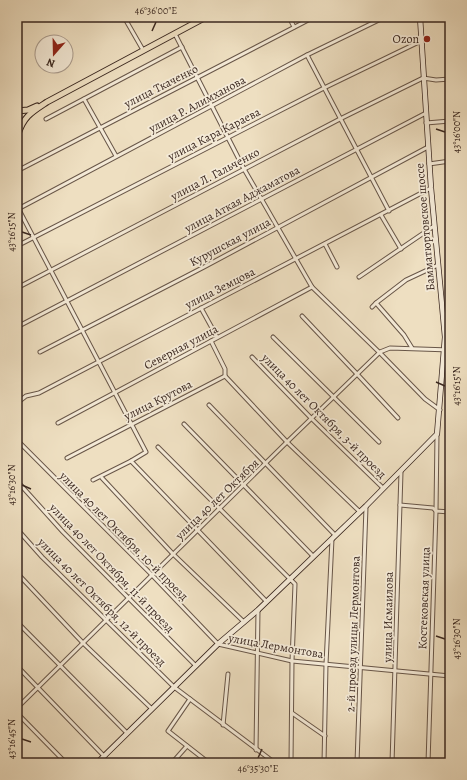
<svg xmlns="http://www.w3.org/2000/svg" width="467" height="780" viewBox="0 0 467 780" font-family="Alegreya,serif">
<rect width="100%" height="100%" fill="#eedfc1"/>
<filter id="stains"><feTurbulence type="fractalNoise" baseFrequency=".005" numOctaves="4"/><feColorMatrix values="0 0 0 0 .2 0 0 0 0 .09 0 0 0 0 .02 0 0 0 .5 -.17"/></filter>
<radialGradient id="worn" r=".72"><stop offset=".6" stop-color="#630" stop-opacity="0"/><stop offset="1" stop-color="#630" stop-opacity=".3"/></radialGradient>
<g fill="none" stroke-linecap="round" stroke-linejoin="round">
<g stroke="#685648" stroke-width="5">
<g id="street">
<path d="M 124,17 L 143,50"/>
<path d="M 289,17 L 294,27"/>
<path d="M 175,34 L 244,169 L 312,287 L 382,355 L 425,399 L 440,410"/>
<path d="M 307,55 L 389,211"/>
<path d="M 84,99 L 116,156"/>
<path d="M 46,119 L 182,47"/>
<path d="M 426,123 L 450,121"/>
<path d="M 429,164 L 450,161"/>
<path d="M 17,171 L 314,17"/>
<path d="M 17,206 L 146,452 L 131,461 L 93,480"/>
<path d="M 18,209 L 307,55 L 385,17"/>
<path d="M 381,215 L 401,249"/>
<path d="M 325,244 L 337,267"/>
<path d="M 17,246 L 324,88 L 421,41"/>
<path d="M 359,277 L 434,226"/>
<path d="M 17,288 L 340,119 L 423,78 L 436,80 L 450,79"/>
<path d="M 376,303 L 406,280 L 438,265"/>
<path d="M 372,307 L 376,303 L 404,335 L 412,348"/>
<path d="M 201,308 L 217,337"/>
<path d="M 302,316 L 357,374 L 398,418"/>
<path d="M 17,327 L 426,113"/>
<path d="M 273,337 L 379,442"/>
<path d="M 40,352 L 204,267 L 428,147"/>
<path d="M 252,357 L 311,418 L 383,488"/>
<path d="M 225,376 L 287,442 L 360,512"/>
<path d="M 17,403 L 26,396 L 39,393 L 431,188"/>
<path d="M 209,405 L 335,535"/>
<path d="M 58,423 L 312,287"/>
<path d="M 184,424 L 313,556"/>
<path d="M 17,440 L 152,575 L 218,644 L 292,661 L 450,676"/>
<path d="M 158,447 L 295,584 L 292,661 L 291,763"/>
<path d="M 67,458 L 225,376 L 225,369 L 211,341"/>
<path d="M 131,461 L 266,601"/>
<path d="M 102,478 L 173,554 L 244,622"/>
<path d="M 17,481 L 63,532 L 196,666"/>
<path d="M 400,505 L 433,508 L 436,511 L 450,512"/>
<path d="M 17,529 L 42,557 L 174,687 L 275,763"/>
<path d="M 17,573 L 83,643 L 152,709"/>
<path d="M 17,622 L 127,733"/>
<path d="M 17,666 L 104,756"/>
<path d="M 190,699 L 168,731 L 209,763"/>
<path d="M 17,708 L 287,442 L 380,352 L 390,348 L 450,350"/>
<path d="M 17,713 L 66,763"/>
<path d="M 292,713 L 325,736"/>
<path d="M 223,725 L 228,674"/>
<path d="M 256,750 L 258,610"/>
<path d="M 17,760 L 20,763"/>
<path d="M 172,763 L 187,746"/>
<path d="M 324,763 L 326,664 L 332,539"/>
<path d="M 357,763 L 366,507"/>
<path d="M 392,763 L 401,472"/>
<path d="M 428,763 L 436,511 L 437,434"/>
</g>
</g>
<g stroke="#3b2820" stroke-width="6">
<path id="secondary" d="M 97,763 L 218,644 L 258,610 L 366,506 L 437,434 L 445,337 L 431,188 L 420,17"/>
</g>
<g stroke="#3b2820" stroke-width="7">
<g id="primary">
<path d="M 17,111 L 28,110 L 37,106"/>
<path d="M 18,134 C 24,116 32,112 47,102 L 206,17"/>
</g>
</g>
<g stroke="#3b2820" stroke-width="8">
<path id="highway" d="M 17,130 L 17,138"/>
</g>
<use href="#street" stroke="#f4ead7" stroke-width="3"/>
<use href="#secondary" stroke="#f4ead7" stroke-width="4.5"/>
<use href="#primary" stroke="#eedfc1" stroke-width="5"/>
<use href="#highway" stroke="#eedfc1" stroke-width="5.5"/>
</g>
<path fill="none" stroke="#3b2820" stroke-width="1.5" d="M 152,31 L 156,22M 436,129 L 445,132M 22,232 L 31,235M 436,382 L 445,386M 22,485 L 31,489M 436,636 L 445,639M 22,739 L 31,742M 258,758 L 262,749"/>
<circle fill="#8f2418" stroke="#f4ead7" stroke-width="1.5" cx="427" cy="39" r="4"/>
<g text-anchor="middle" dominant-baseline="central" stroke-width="3.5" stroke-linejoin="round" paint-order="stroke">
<g font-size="12" fill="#3b2820" stroke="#f4ead7" text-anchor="end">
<text x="419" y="39">Ozon</text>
</g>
<g font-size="12" fill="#3b2820" stroke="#f4ead7">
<text transform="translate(161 86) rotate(-27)">улица Ткаченко</text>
<text transform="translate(197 104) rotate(-28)">улица Р. Алимханова</text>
<text transform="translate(214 134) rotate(-27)">улица Кара Караева</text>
<text transform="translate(215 174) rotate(-28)">улица Л. Гальченко</text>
<text transform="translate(242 199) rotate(-28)">улица Аткая Аджаматова</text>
<text transform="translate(425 227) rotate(-95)">Бамматюртовское шоссе</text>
<text transform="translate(230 242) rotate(-28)">Курушская улица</text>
<text transform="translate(220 288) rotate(-27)">улица Земцова</text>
<text transform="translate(181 347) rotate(-28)">Северная улица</text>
<text transform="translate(158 400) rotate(-27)">улица Крутова</text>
<text transform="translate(324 416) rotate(45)">улица 40 лет Октября, 3-й проезд</text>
<text transform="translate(217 499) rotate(-44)">улица 40 лет Октября</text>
<text transform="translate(124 536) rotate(45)">улица 40 лет Октября, 10-й проезд</text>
<text transform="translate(112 568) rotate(46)">улица 40 лет Октября, 11-й проезд</text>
<text transform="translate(424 598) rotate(-88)">Костековская улица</text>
<text transform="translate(102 602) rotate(45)">улица 40 лет Октября, 12-й проезд</text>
<text transform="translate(388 617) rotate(-89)">улица Исмаилова</text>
<text transform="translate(353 634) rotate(-88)">2-й проезд улицы Лермонтова</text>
<text transform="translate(276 646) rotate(10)">улица Лермонтова</text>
</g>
</g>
<rect width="467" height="780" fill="none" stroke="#eedfc1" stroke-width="44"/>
<g transform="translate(54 54) rotate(200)"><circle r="19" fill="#f4ead7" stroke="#aa9c8e"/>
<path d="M0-3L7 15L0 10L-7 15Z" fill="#8f2418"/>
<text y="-6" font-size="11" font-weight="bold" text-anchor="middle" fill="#3b2820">N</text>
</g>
<rect x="22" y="22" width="423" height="736" fill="none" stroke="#3b2820" stroke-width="1.5"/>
<g font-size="10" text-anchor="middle" fill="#3b2820">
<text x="156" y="14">46°36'00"E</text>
<text transform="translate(456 132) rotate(-90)" y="4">43°16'00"N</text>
<text transform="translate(11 232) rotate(-90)" y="4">43°16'15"N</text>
<text transform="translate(456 386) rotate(-90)" y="4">43°16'15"N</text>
<text transform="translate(11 485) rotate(-90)" y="4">43°16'30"N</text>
<text transform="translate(456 639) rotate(-90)" y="4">43°16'30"N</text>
<text transform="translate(11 739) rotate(-90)" y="4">43°16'45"N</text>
<text x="258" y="772">46°35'30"E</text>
</g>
<rect width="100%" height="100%" filter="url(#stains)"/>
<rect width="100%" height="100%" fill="url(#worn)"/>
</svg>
